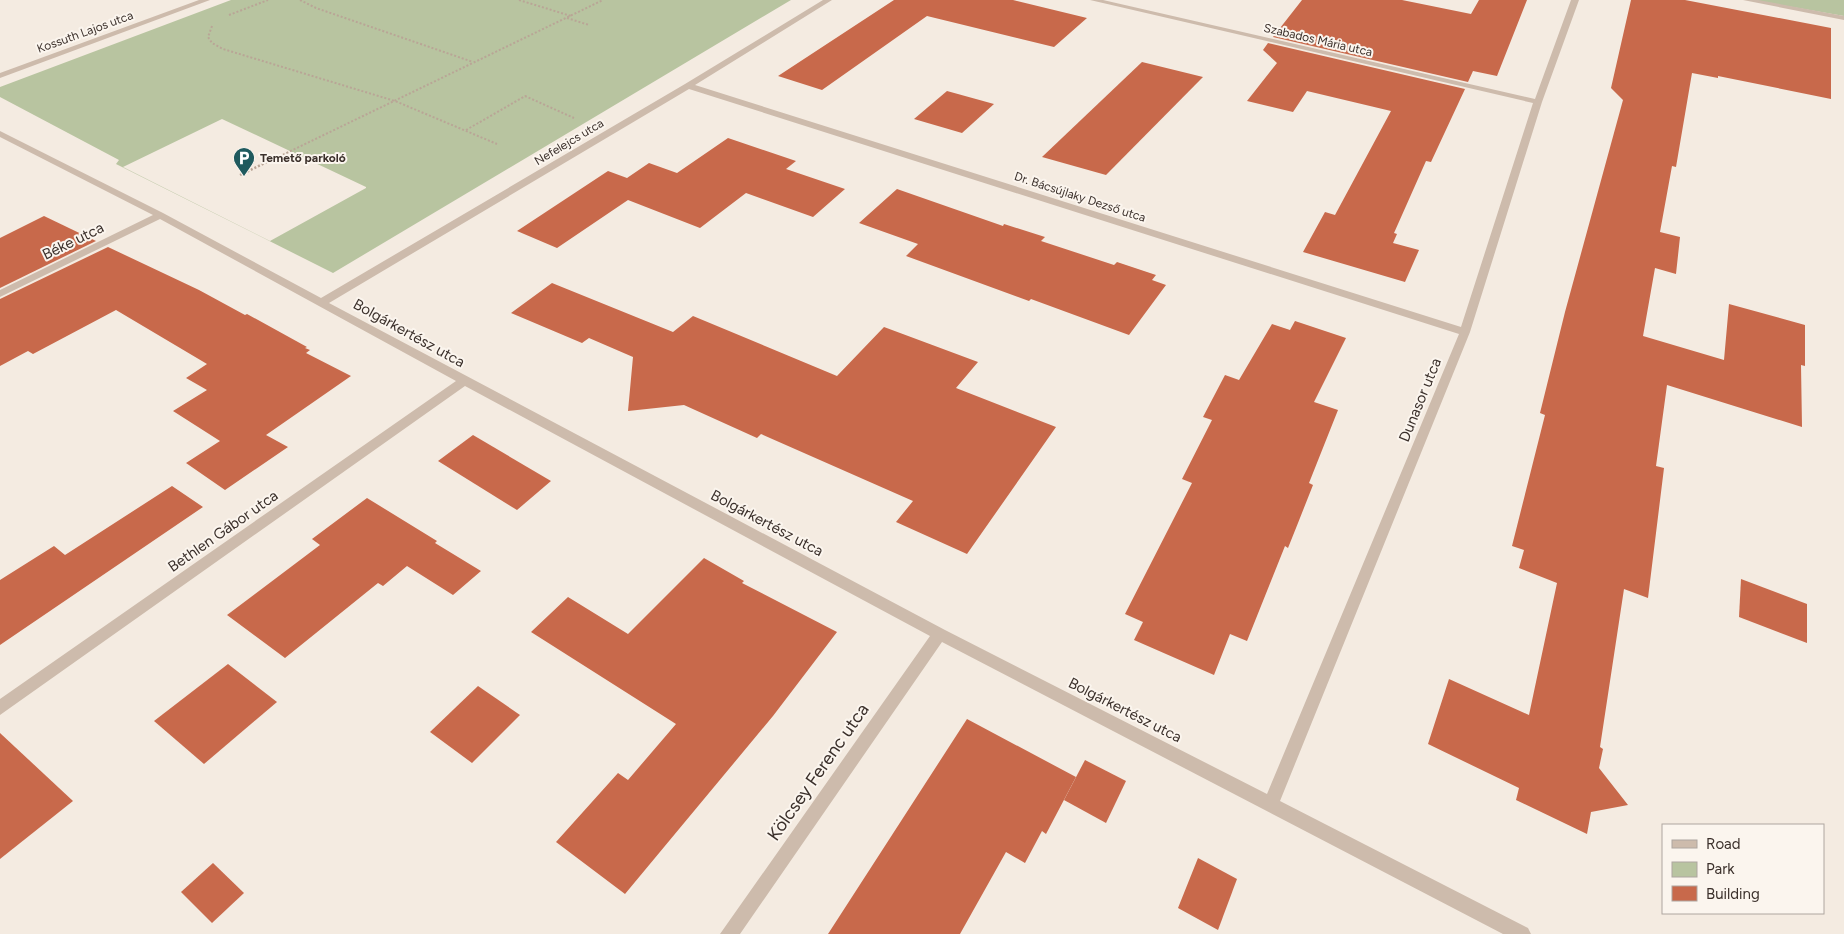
<svg xmlns="http://www.w3.org/2000/svg" width="1844" height="934" viewBox="0 0 1844 934" font-family="Figtree,sans-serif">
<rect width="100%" height="100%" fill="#f4ebe1"/>
<g fill="#b8c4a0" fill-rule="evenodd">
<path d="M 231,0 L 791,0 L 333,273 L 116,164 L 119,160 L 0,97 L 0,87 ZM 222,119 L 366,187 L 366,188 L 270,241 L 123,167 Z"/>
<path d="M 1753,0 L 1844,0 L 1844,16 Z"/>
</g>
<g fill="#c8694b">
<path d="M 894,0 L 1013,0 L 1087,18 L 1054,47 L 927,16 L 822,90 L 778,76 Z"/>
<path d="M 1302,0 L 1402,0 L 1471,14 L 1479,0 L 1527,0 L 1497,76 L 1473,71 L 1468,82 L 1273,37 Z"/>
<path d="M 1631,0 L 1685,0 L 1831,28 L 1831,99 L 1718,76 L 1718,78 L 1692,73 L 1676,167 L 1672,166 L 1660,232 L 1680,237 L 1676,274 L 1655,268 L 1643,336 L 1724,360 L 1729,304 L 1805,325 L 1805,366 L 1801,365 L 1802,427 L 1667,385 L 1656,466 L 1664,468 L 1648,598 L 1624,589 L 1600,747 L 1603,749 L 1599,768 L 1628,805 L 1591,812 L 1587,834 L 1516,800 L 1519,788 L 1428,744 L 1449,679 L 1529,715 L 1557,583 L 1519,568 L 1524,550 L 1512,546 L 1545,415 L 1540,413 L 1565,312 L 1623,100 L 1611,88 Z"/>
<path d="M 1268,43 L 1465,89 L 1431,162 L 1426,161 L 1394,233 L 1397,234 L 1393,243 L 1419,250 L 1405,282 L 1303,252 L 1325,212 L 1335,215 L 1391,111 L 1307,91 L 1293,112 L 1247,101 L 1277,63 L 1263,50 Z"/>
<path d="M 1142,62 L 1203,77 L 1106,175 L 1042,157 Z"/>
<path d="M 947,91 L 994,104 L 962,133 L 914,119 Z"/>
<path d="M 728,138 L 796,161 L 786,169 L 845,189 L 813,217 L 746,193 L 700,228 L 628,200 L 557,248 L 517,231 L 608,171 L 627,178 L 649,163 L 677,173 Z"/>
<path d="M 897,189 L 1003,226 L 1004,224 L 1045,237 L 1041,241 L 1114,265 L 1117,262 L 1156,275 L 1152,280 L 1166,285 L 1129,335 L 1031,299 L 1029,301 L 906,256 L 918,244 L 859,223 Z"/>
<path d="M 44,216 L 96,241 L 0,288 L 0,238 Z"/>
<path d="M 108,247 L 199,290 L 245,315 L 247,314 L 307,347 L 305,348 L 310,350 L 306,353 L 351,376 L 266,435 L 288,447 L 225,490 L 186,463 L 220,441 L 173,411 L 207,390 L 186,378 L 207,364 L 116,310 L 33,354 L 28,351 L 0,366 L 0,299 Z"/>
<path d="M 552,283 L 673,332 L 693,316 L 837,376 L 884,327 L 978,362 L 956,388 L 1056,427 L 967,554 L 896,522 L 913,501 L 761,434 L 757,438 L 684,405 L 628,411 L 633,357 L 589,338 L 582,343 L 511,313 Z"/>
<path d="M 1295,321 L 1346,338 L 1314,402 L 1338,410 L 1309,483 L 1313,485 L 1298,523 L 1288,548 L 1285,546 L 1247,641 L 1230,634 L 1214,675 L 1134,640 L 1143,622 L 1125,614 L 1192,483 L 1182,479 L 1212,420 L 1203,417 L 1225,375 L 1239,380 L 1272,324 L 1290,330 Z"/>
<path d="M 473,435 L 551,481 L 517,510 L 438,461 Z"/>
<path d="M 172,486 L 203,507 L 0,645 L 0,580 L 54,546 L 65,555 Z"/>
<path d="M 367,498 L 437,541 L 435,543 L 481,571 L 453,595 L 407,566 L 383,586 L 378,583 L 285,658 L 227,615 L 320,545 L 312,539 Z"/>
<path d="M 704,558 L 744,581 L 742,583 L 837,632 L 773,716 L 625,894 L 556,842 L 618,773 L 628,780 L 676,724 L 531,632 L 568,597 L 628,634 Z"/>
<path d="M 1741,579 L 1807,604 L 1807,643 L 1739,617 Z"/>
<path d="M 228,664 L 277,702 L 204,764 L 154,721 Z"/>
<path d="M 478,686 L 520,715 L 472,763 L 430,732 Z"/>
<path d="M 967,719 L 1076,777 L 1046,834 L 1042,831 L 1025,863 L 1006,852 L 960,934 L 828,934 Z"/>
<path d="M 0,733 L 73,801 L 0,859 Z"/>
<path d="M 1085,760 L 1126,781 L 1106,823 L 1064,800 Z"/>
<path d="M 1198,858 L 1237,879 L 1218,930 L 1178,908 Z"/>
<path d="M 213,863 L 244,893 L 212,923 L 181,892 Z"/>
</g>
<g fill="none" stroke-linecap="round" stroke-linejoin="round">
<g stroke="#b9a596" stroke-width="2" stroke-dasharray="2 2" stroke-linecap="butt">
<path d="M 300,0 L 316,8 L 473,62"/>
<path d="M 519,0 L 571,16"/>
<path d="M 229,15 L 268,0"/>
<path d="M 567,18 L 589,25"/>
<path d="M 212,26 L 208,37 L 212,43 L 223,49 L 395,101 L 497,144"/>
<path d="M 466,130 L 525,96 L 574,118"/>
<path d="M 272,160 L 603,0"/>
</g>
<path stroke="#b9a596" stroke-width="2.5" stroke-dasharray="2 2" stroke-linecap="butt" d="M 240,175 L 275,158"/>
<g fill="#cdbbac" fill-rule="evenodd">
<path d="M 199,0 L 210,0 L 0,78 L 0,73 Z"/>
<path d="M 823,0 L 832,0 L 695,85 L 1461,327 L 1533,103 L 1090,0 L 1103,0 L 1535,99 L 1571,0 L 1579,0 L 1542,102 L 1470,332 L 1280,801 L 1528,928 L 1531,934 L 1503,934 L 942,642 L 740,934 L 720,934 L 930,636 L 465,386 L 0,715 L 0,699 L 456,381 L 160,219 L 0,297 L 0,290 L 153,215 L 0,137 L 0,131 L 163,213 L 321,298 L 685,84 ZM 689,89 L 1459,334 L 1267,794 L 945,630 L 329,303 Z"/>
<path d="M 1743,0 L 1758,0 L 1844,16 L 1844,20 Z"/>
</g>
</g>
<defs>
<g id="parking-pin" transform="scale(1.125)"><path d="M0 17L-7.5 6A9.5 9.5 0 1 1 7.5 6Z" fill="#1f5a5e" stroke="#fbf5ee"/><path d="M-3.5-5.5H1a3.5 3.5 0 0 1 0 7H-1V5.5H-3.5ZM-1-3.4V-.6H.8a1.4 1.4 0 0 0 0-2.8Z" fill="#fff"/></g>
</defs>
<g fill-rule="evenodd">
<use href="#parking-pin" x="244" y="158"/>
</g>
<g text-anchor="middle" dominant-baseline="central" stroke-width="4" stroke-linejoin="round" paint-order="stroke">
<g font-size="12" fill="#3b302b" stroke="#fbf5ee">
<text transform="translate(85 32) rotate(-20)">Kossuth Lajos utca</text>
<text transform="translate(1318 40) rotate(13)">Szabados Mária utca</text>
<text transform="translate(569 142) rotate(-31)">Nefelejcs utca</text>
<text transform="translate(1080 197) rotate(18)">Dr. Bácsújlaky Dezső utca</text>
</g>
<g font-size="12" font-weight="bold" fill="#3b302b" stroke="#fbf5ee" text-anchor="start">
<text x="260" y="158">Temető parkoló</text>
</g>
<g font-size="15" fill="#3b302b" stroke="#fbf5ee">
<text transform="translate(73 241) rotate(-26)">Béke utca</text>
<text transform="translate(409 333) rotate(29)">Bolgárkertész utca</text>
<text transform="translate(1420 400) rotate(-68)">Dunasor utca</text>
<text transform="translate(767 523) rotate(28)">Bolgárkertész utca</text>
<text transform="translate(223 531) rotate(-35)">Bethlen Gábor utca</text>
<text transform="translate(1125 710) rotate(27)">Bolgárkertész utca</text>
</g>
<g font-size="18" fill="#3b302b" stroke="#fbf5ee">
<text transform="translate(818 772) rotate(-55)">Kölcsey Ferenc utca</text>
</g>
</g>
<rect x="1662" y="824" width="162" height="90" fill="#fbf5ee" stroke="#aea6a0"/>
<rect x="1672" y="840" width="25" height="8" fill="#cdbbac" stroke="#aea6a0"/>
<text x="1706" y="849" font-size="15" fill="#3b302b">Road</text>
<rect x="1672" y="862" width="25" height="15" fill="#b8c4a0" stroke="#aea6a0"/>
<text x="1706" y="874" font-size="15" fill="#3b302b">Park</text>
<rect x="1672" y="886" width="25" height="15" fill="#c8694b" stroke="#aea6a0"/>
<text x="1706" y="899" font-size="15" fill="#3b302b">Building</text>
</svg>
